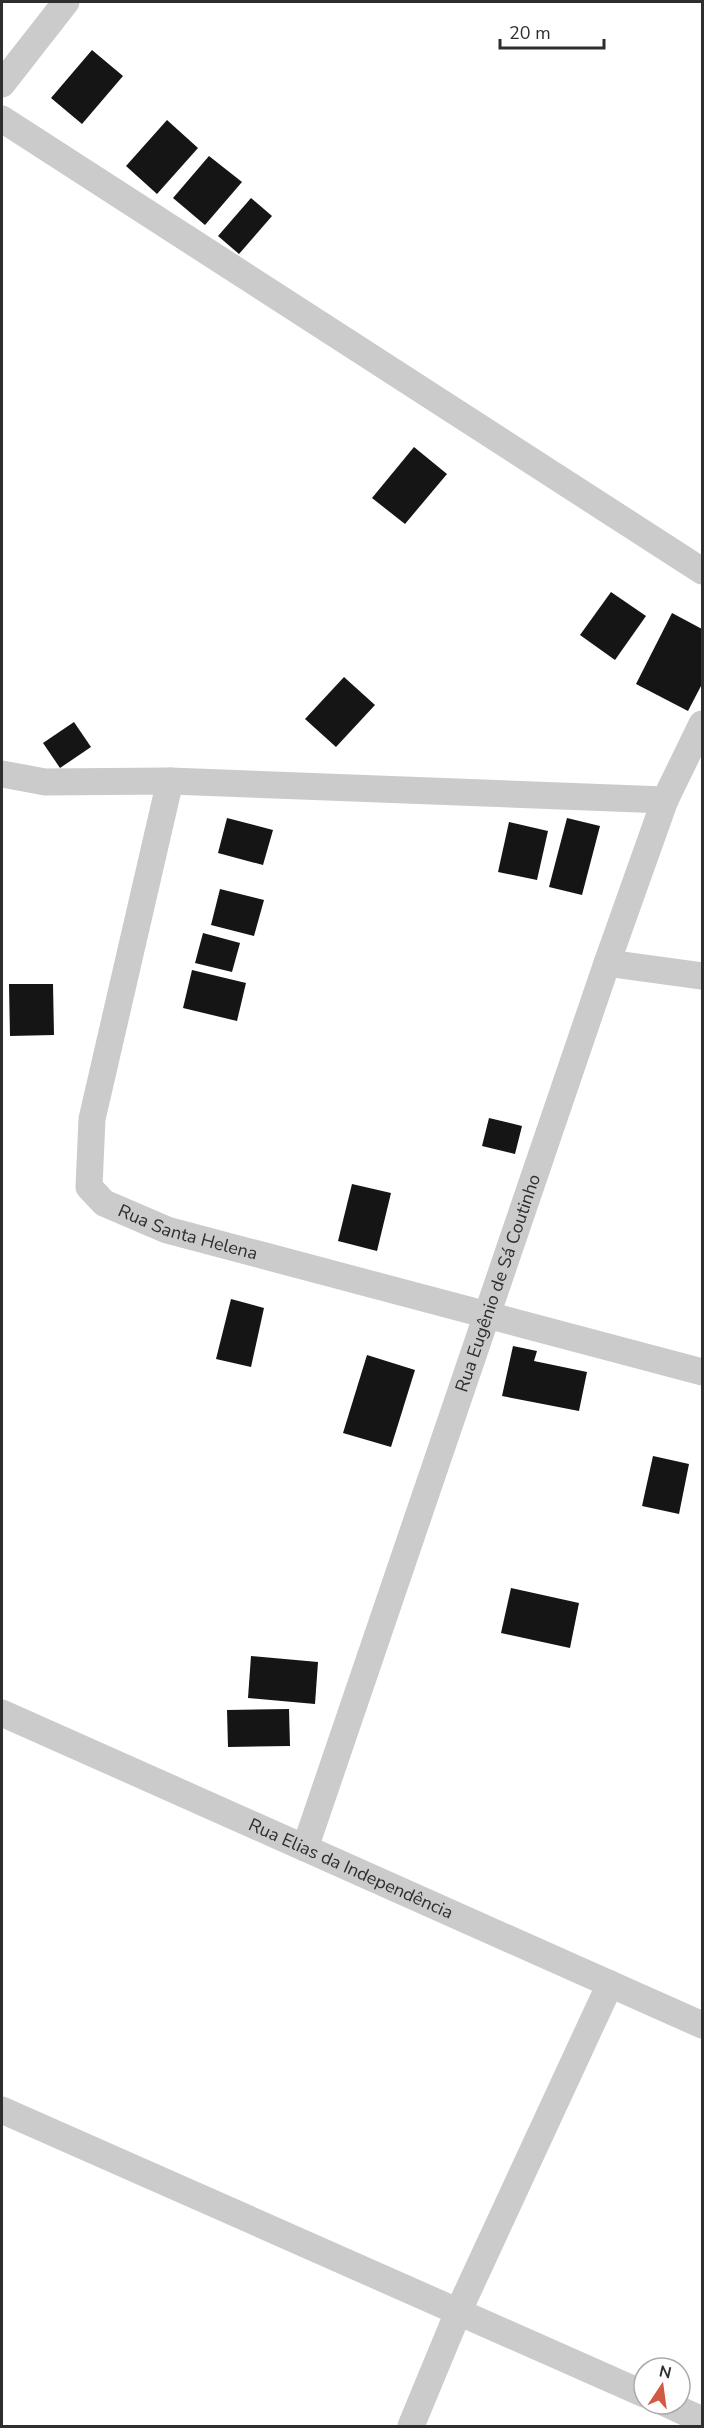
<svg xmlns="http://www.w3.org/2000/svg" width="704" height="2428" viewBox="0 0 704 2428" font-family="'Nunito Sans',sans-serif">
<rect width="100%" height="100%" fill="#fff"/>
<g fill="#151515">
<path d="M 92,50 L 123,76 L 82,124 L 51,98 Z"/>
<path d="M 167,120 L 198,148 L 157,194 L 126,166 Z"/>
<path d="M 209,156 L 242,182 L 205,225 L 173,198 Z"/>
<path d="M 251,198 L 272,216 L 239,254 L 218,236 Z"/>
<path d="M 414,447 L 447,474 L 405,524 L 372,498 Z"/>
<path d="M 611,592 L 646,616 L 615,660 L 580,635 Z"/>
<path d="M 672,613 L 702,629 L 702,684 L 688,711 L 636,684 Z"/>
<path d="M 344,677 L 375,705 L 336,747 L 305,719 Z"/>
<path d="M 74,722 L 91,747 L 60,768 L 43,743 Z"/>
<path d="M 227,818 L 273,830 L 263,865 L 218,853 Z"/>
<path d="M 567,818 L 600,826 L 582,895 L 549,887 Z"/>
<path d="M 509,822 L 548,831 L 537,880 L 498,872 Z"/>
<path d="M 220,889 L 264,900 L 254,936 L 211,925 Z"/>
<path d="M 203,933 L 240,943 L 232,972 L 195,963 Z"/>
<path d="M 192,970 L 246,983 L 237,1021 L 183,1008 Z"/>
<path d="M 9,984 L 53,984 L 54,1035 L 10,1036 Z"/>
<path d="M 489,1118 L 522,1126 L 515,1154 L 482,1146 Z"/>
<path d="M 352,1184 L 391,1193 L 377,1251 L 338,1241 Z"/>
<path d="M 231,1299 L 264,1308 L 251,1367 L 216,1359 Z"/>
<path d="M 513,1346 L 537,1351 L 534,1361 L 587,1372 L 579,1411 L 502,1396 Z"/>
<path d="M 367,1355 L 415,1370 L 391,1447 L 343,1433 Z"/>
<path d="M 653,1456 L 689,1464 L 679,1514 L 642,1506 Z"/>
<path d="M 511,1588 L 579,1603 L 570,1648 L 501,1633 Z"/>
<path d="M 251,1656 L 318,1662 L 315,1704 L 248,1698 Z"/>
<path d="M 289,1709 L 290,1746 L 228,1747 L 227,1710 Z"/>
</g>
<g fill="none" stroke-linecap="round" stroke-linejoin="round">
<g stroke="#cbcbcb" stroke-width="27">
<path d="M 2,84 L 66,2"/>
<path d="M 2,119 L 702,571"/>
<path d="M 2,774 L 45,782 L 170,781 L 665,800"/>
<path id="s1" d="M 170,781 L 92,1119 L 89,1187 L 104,1203 L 167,1230 L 702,1372"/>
<path d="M 607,963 L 702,976"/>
<path id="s2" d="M 2,1713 L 702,2025"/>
<path id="s3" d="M 305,1848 L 607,963 L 665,800 L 702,724"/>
<path d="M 2,2110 L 644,2394"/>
<path d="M 667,2404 L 702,2420"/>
<path d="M 411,2426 L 459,2310 L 610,1984"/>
</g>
</g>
<g text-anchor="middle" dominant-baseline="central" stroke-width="6" stroke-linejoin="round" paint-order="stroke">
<g font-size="18" fill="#2e2e2e" stroke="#fff">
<text stroke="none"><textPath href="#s1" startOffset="526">Rua Santa Helena</textPath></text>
<text stroke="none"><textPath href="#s3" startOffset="597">Rua Eugênio de Sá Coutinho</textPath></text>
<text stroke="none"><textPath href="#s2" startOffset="382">Rua Elias da Independência</textPath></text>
</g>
</g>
<rect width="704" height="2428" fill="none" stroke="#2e2e2e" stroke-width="6"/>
<g transform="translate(662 2386) rotate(13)"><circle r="28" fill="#ffffff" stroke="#ababab" stroke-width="1.5"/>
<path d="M0-4.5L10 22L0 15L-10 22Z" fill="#d25a43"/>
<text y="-9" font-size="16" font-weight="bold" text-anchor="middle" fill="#2e2e2e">N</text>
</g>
<path d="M500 39v9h104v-9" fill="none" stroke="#2e2e2e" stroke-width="3"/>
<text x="509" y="39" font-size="18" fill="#2e2e2e" stroke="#ffffff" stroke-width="4.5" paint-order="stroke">20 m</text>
</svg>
